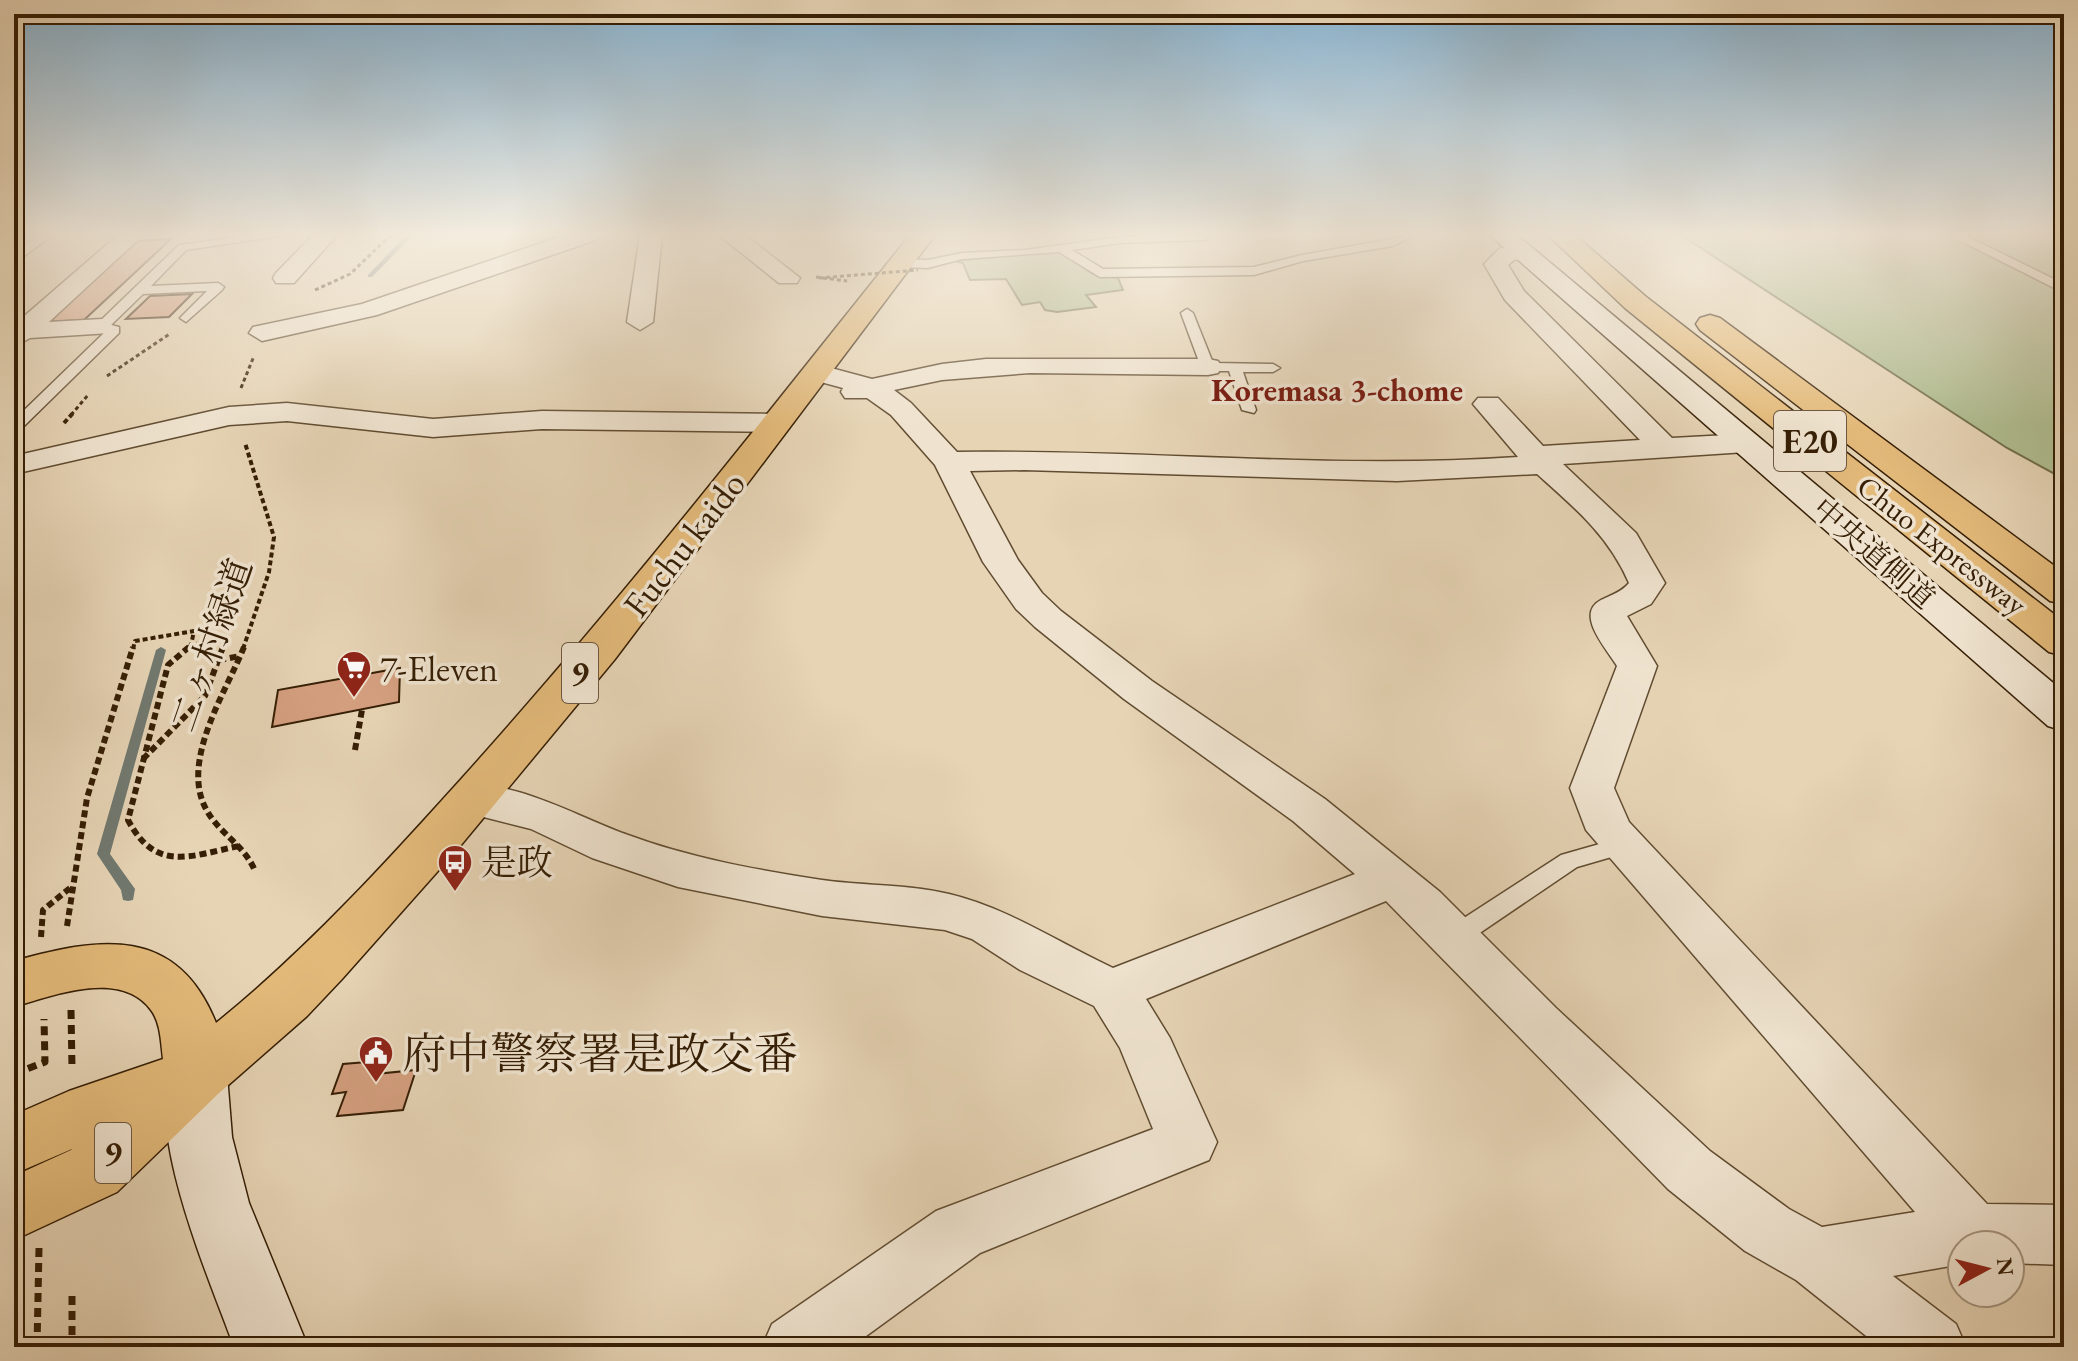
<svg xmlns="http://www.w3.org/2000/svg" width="2078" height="1361" viewBox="0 0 2078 1361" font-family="'EB Garamond','Noto Serif JP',serif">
<rect width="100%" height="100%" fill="#e6d4b5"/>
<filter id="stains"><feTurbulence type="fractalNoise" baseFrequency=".0025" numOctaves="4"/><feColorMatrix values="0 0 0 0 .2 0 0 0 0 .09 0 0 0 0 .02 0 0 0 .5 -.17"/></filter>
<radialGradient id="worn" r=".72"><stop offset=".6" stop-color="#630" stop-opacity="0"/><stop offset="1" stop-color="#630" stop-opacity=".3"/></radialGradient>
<g fill="#b0be91" stroke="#726e4b" stroke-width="2">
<path d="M 1681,235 L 2064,235 L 2064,479 L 2007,448 Z"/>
<path d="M 1058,251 L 1093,274 L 1118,278 L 1123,290 L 1086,295 L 1096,307 L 1057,312 L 1045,310 L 1040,302 L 1022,305 L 1006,279 L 970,280 L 963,263 L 954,261 Z"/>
</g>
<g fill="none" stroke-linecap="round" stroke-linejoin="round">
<g fill="#717970" fill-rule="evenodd">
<path d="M 406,235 L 413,235 L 372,277 L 368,277 L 368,275 Z"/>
<path d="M 161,647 L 166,650 L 110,854 L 135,889 L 133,900 L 128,901 L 123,900 L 121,890 L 97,854 L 156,650 Z"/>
</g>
</g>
<g fill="#d5a080" stroke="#351e05" stroke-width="2">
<path d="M 171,239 L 84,320 L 45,322 L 138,241 Z"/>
<path d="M 192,294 L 169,317 L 126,319 L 150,296 Z"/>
<path d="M 400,668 L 399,702 L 272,727 L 278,690 Z"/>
<path d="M 379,1061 L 375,1074 L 416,1070 L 403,1110 L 337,1116 L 346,1092 L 332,1094 L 343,1064 Z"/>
</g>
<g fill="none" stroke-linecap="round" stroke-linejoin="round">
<g stroke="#614c31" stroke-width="3">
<g id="lane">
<path d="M 39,235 L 52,235 L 14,264 L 14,254 Z"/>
<path d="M 250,235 L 287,235 L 186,250 L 151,286 L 218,283 L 224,287 L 222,290 L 186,322 L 180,318 L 207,291 L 143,294 L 111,325 L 119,327 L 119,333 L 22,428 L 22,446 L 14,451 L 14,420 L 105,332 L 97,330 L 97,324 L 179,245 Z"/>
<path d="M 1211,235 L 1206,240 L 1120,243 L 1072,250 L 1103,269 L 1254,267 L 1302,255 L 1414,235 L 1393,246 L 1303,261 L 1254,275 L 1100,277 L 1059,252 L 962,259 L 928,268 L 900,267 L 894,263 L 900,259 L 928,260 L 962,253 L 1025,250 L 1120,237 Z"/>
<path d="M 1949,235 L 1964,235 L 2064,284 L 2064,293 Z"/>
<path d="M 2057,235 L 2064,235 L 2064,239 Z"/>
<path d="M 1187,309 L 1193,313 L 1213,363 L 1273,364 L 1280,368 L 1273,372 L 1243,372 L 1256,410 L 1254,413 L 1242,410 L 1229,371 L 1208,371 L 1201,367 L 1181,313 Z"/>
<path d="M 1624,837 L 1632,839 L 1636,845 L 1632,851 L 1577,867 L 1465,943 L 1456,946 L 1447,943 L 1443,936 L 1447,929 L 1561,855 Z"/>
</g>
</g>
<g stroke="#614c31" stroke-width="3">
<g id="street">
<path d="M 118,235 L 143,235 L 49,322 L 102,319 L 115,327 L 111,333 L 30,338 L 14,347 L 14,325 Z"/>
<path d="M 313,235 L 337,235 L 294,283 L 276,283 L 273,278 L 276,273 Z"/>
<path d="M 565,235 L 599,235 L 596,240 L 377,315 L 262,341 L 249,333 L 253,327 L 362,304 Z"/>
<path d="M 640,235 L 662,235 L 653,322 L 640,330 L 627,322 Z"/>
<path d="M 719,235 L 745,235 L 800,278 L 797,283 L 779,283 Z"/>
<path d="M 1522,246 L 1530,248 L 1534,253 L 1530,258 L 1514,260 L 1508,265 L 1524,291 L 1672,438 L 1746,434 L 1757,437 L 1761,443 L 1757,449 L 1746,452 L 1563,464 L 1636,533 L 1665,583 L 1651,604 L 1627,616 L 1657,666 L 1614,788 L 1629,822 L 1987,1204 L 2064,1205 L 2064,1265 L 2010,1263 L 2010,1245 L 1962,1245 L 1962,1264 L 1893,1276 L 1956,1324 L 1966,1347 L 1880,1347 L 1796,1280 L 1745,1251 L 1668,1189 L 1386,901 L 1146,999 L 1170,1038 L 1217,1142 L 1209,1160 L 980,1253 L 851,1347 L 762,1347 L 772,1324 L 936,1211 L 1153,1129 L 1120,1048 L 1094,1006 L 1020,970 L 972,939 L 945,930 L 822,916 L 678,887 L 592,858 L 531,829 L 456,810 L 450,799 L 456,788 C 506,774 581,819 628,835 C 690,858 757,870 822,880 C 864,886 908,884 949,894 C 1008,908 1059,943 1113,968 L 1355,874 L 1293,821 L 1124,699 L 1035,627 L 1016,609 L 983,562 L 935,465 L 891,415 L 867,398 L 845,398 L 841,392 L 843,388 L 806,378 L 802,372 L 806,366 L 816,364 L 872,379 L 942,364 L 986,359 L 1208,359 L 1218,361 L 1222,367 L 1218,373 L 1208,375 L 1030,373 L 942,380 L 894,390 L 911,403 L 957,452 C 1144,449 1331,470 1518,457 L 1473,404 L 1478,398 L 1498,398 L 1543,446 L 1640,440 L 1505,300 L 1484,264 L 1500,248 ZM 1024,470 L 1397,481 L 1537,474 C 1574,507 1609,536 1629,583 C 1622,592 1611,595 1601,600 C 1574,614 1607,649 1617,666 L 1570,788 L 1586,830 L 1915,1212 L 1822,1227 L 1789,1209 L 1710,1151 L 1556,1008 L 1440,892 L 1325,799 L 1152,681 L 1061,611 L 1042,593 L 1018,560 L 970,471 Z"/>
<path d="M 287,403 L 433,419 L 542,411 L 777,414 L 788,417 L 792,423 L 788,429 L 777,432 L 542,429 L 433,437 L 287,421 L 229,425 L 14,474 L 14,456 L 229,407 Z"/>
</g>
</g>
<g stroke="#351e05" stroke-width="3">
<g id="secondary">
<path d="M 1490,235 L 1517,235 L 2064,692 L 2064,731 L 2048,726 Z"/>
<path d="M 196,1049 L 218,1056 L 227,1075 L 232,1137 L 249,1203 L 308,1347 L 234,1347 C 209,1277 141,1126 174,1056 Z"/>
</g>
</g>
<g stroke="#351e05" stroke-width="3">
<path id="primary" d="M 910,235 L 935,235 L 615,659 L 461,845 L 342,979 L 307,1016 L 218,1094 L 117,1192 L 14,1240 L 14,1176 L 71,1150 L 72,1149 L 14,1174 L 14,1115 L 69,1091 L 163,1059 C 161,1044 161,1023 151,1010 C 121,969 54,995 14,1007 L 14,961 C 100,937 177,925 216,1023 C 310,947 392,856 472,767 C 625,596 766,415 910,235 Z"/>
</g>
<g stroke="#351e05" stroke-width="3">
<g id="highway">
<path d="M 1548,235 L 1575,235 L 1645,296 L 2064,622 L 2064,656 L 2049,652 L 1625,308 Z"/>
<path d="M 1710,315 L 1720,318 L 2064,573 L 2064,604 L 2050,601 L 1700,330 L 1696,324 L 1700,318 Z"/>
</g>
</g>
<g stroke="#351e05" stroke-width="3" stroke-dasharray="4 3" stroke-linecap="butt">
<path d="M 816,277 L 847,281"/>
<path d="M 315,290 L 350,274 L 391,235"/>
<path d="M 107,376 L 171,333"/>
<path d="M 241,388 L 254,356"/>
<path d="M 71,415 L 88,395"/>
</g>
<g stroke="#351e05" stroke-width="4" stroke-dasharray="5 3" stroke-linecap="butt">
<path d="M 64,423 L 73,413"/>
<path d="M 133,649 L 135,641 L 194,631 L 191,645 L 226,639 L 222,649"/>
<path d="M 187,649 L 191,645"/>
<path d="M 243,649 L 269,572 L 274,537 L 245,443"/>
</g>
<g stroke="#351e05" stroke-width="6" stroke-dasharray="7 4" stroke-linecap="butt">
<path d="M 189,647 L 168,665 L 128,820 C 156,873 190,856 239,846"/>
<path d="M 244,647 C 226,692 180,761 206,809 C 219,834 244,844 255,871"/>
<path d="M 219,660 L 240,656"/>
<path d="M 355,750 L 362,710"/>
<path d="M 143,759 L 205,696 L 223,647"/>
<path d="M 67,926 L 87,798 L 133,647"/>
<path d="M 41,937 L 43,910 L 70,888"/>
</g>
<g stroke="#351e05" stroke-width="7" stroke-dasharray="9 6" stroke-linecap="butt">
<path d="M 71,1010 L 72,1068"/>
<path d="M 14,1063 L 20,1060 L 20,1027 L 23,1026"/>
<path d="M 14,1074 L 45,1062 L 44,1019"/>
<path d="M 72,1296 L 72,1347"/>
<path d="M 37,1347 L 39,1248"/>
</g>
<use href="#lane" fill="#efe3cf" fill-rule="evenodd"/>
<use href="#street" fill="#efe3cf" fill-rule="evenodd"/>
<use href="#secondary" fill="#efe3cf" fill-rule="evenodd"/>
<use href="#primary" fill="#e3ba7a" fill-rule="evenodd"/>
<use href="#highway" fill="#e3ba7a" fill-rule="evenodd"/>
<path stroke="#351e05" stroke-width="3" stroke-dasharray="4 3" stroke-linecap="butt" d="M 819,278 L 918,270"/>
</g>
<linearGradient id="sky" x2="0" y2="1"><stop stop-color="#88b5d4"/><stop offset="0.55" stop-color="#f4ecde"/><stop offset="1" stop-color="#f4ecde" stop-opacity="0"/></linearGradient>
<rect width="2078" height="426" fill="url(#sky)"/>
<defs>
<g id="supermarket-pin" transform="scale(1.8)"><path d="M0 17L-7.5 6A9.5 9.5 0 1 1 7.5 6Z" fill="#8f2418" stroke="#efe3cf"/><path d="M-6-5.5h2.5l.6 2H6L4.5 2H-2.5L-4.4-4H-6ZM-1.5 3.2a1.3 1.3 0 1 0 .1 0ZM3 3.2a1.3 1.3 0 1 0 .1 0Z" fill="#fff"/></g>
<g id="bus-pin" transform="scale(1.8)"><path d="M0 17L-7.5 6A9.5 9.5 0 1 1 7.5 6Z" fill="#8f2418" stroke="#efe3cf"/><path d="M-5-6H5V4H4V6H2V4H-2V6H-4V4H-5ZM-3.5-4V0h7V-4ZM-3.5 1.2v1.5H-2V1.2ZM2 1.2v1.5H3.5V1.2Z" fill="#fff"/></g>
<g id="civic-pin" transform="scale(1.8)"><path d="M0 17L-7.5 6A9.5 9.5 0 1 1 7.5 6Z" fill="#8f2418" stroke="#efe3cf"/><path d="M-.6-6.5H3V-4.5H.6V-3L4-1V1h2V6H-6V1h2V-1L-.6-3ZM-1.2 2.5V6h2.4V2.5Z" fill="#fff"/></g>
</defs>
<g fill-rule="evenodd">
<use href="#supermarket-pin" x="354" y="668"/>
<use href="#bus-pin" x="455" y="862"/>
<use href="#civic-pin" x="376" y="1053"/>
</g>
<g text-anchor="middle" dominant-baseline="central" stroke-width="7" stroke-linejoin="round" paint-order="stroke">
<g font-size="30" fill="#351e05" stroke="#efe3cf">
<text transform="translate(1942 545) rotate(38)">Chuo Expressway</text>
<text transform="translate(1874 553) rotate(41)">中央道側道</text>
</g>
<g font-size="32" font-weight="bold" fill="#7a1f14" stroke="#efe3cf">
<text x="1337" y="390">Koremasa 3-chome</text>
</g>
<g fill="#efe3cf" stroke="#6d5942" stroke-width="2">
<rect x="1774" y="411" width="72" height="60" rx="6"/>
<rect x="562" y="643" width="36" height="60" rx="6"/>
<rect x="95" y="1123" width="36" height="60" rx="6"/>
</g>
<g font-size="34" font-weight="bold" fill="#351e05">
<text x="1810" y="441">E20</text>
<text x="580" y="673">9</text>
<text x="113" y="1153">9</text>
</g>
<g font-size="36" fill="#351e05" stroke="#efe3cf">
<text transform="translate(684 544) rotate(-52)">Fuchu kaido</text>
<text transform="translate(211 645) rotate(-71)">二ヶ村緑道</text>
</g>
<g font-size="36" fill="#351e05" stroke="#efe3cf" text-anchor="start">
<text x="380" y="668">7-Eleven</text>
<text x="481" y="862">是政</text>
</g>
<g font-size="44" fill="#351e05" stroke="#efe3cf" text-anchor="start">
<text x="402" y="1053">府中警察署是政交番</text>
</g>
</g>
<rect width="2078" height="1361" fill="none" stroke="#e6d4b5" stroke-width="48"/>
<rect x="16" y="16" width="2046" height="1329" fill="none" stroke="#351e05" stroke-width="4"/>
<rect x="24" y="24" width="2030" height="1313" fill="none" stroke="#351e05" stroke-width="2"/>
<g transform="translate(1986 1269) rotate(83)"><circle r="38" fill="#efe3cf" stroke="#a5947e" stroke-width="2"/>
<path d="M0-6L14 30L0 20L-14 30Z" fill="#8f2418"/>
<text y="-12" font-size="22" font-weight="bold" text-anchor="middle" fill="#351e05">N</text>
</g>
<rect width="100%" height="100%" filter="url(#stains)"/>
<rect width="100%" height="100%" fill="url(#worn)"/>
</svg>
